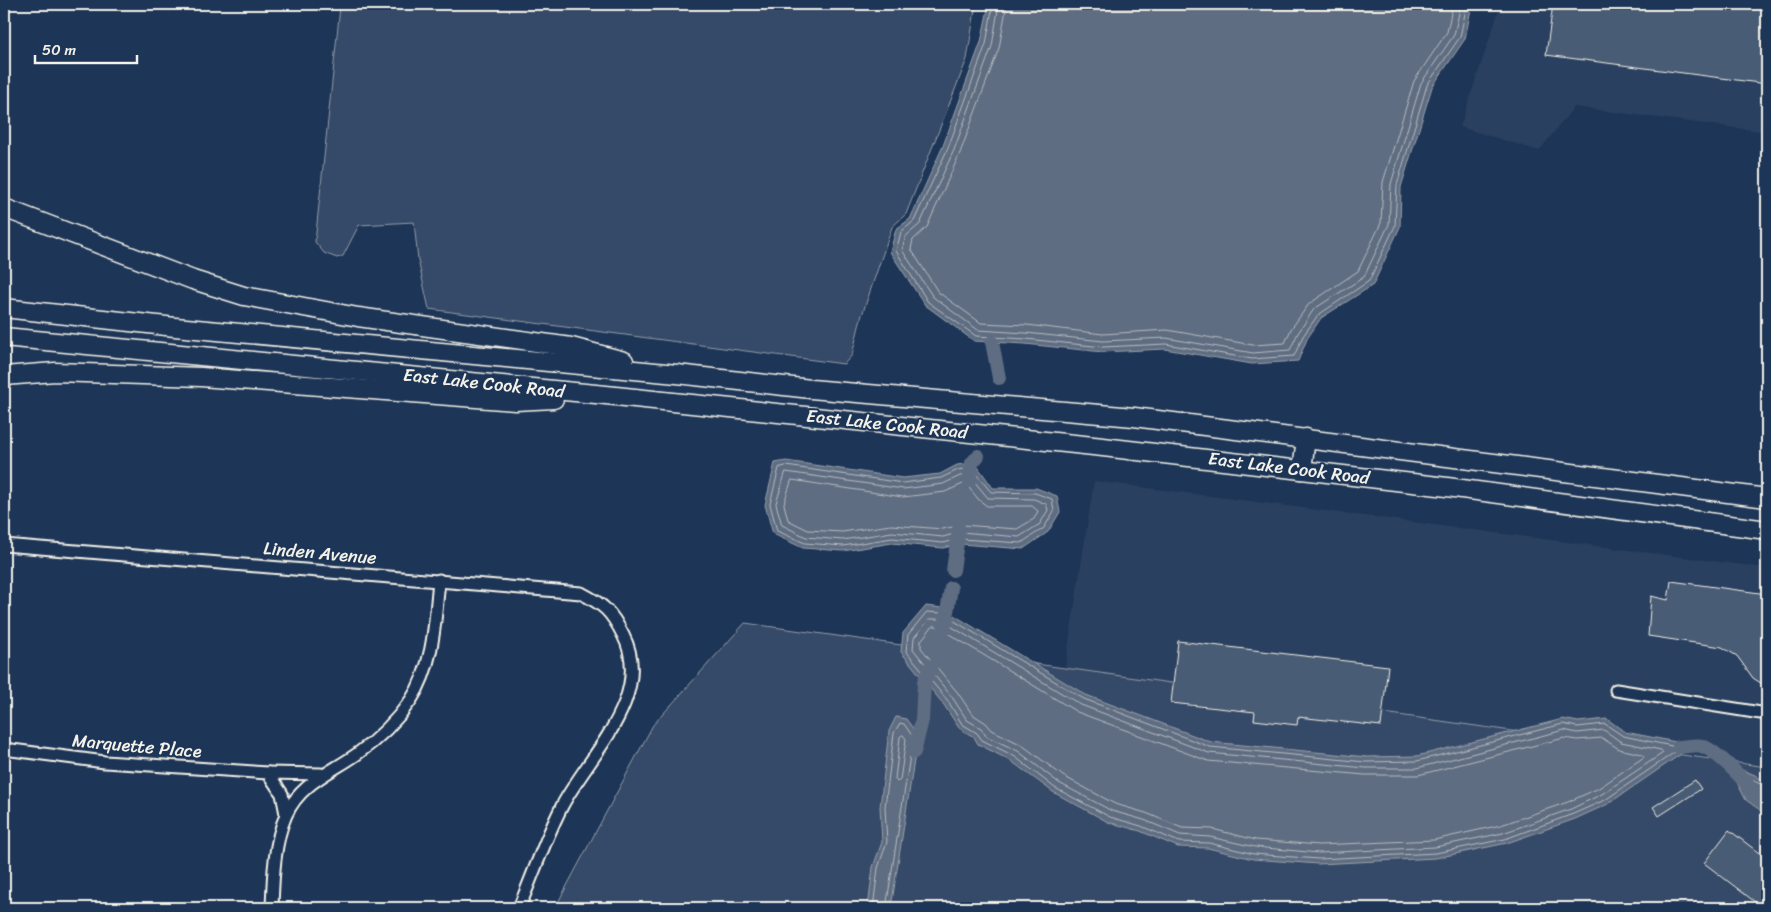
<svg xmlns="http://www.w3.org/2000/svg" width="1771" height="912" viewBox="0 0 1771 912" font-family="Sriracha,sans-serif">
<rect width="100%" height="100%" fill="#1d3557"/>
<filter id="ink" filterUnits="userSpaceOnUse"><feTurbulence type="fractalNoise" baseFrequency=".02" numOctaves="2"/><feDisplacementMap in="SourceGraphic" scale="10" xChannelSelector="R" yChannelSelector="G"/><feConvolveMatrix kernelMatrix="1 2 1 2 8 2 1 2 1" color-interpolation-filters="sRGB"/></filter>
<g filter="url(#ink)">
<g fill="#2a4060">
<path d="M 1501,4 L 1767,4 L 1767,132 L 1574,107 L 1539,151 L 1460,127 Z"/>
<path d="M 1094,481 L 1767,568 L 1767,767 L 1065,668 Z"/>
</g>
<g fill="#354a67" stroke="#949ea8">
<path d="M 336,4 L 976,4 L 967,59 L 906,214 L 892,227 L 861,318 L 852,355 L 844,364 L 429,309 L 418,260 L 414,222 L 359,225 L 343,256 L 337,258 L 324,253 L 315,242 L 340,7 Z"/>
<path d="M 745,623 L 1767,767 L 1767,908 L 555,908 L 653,725 Z"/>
</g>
<g fill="#5e6d82" stroke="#9aa2ab">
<path d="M 989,4 L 1472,4 L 1465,39 L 1432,87 L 1401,187 L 1400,227 L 1373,285 L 1321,318 L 1307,339 L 1298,361 L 1252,364 L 1165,349 L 1103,352 L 1025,344 L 974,341 L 925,305 L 890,252 L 896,229 L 910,219 L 943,146 L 981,42 Z"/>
<path d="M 786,461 L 903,478 L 940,474 L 957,465 L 972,463 L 978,467 L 993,488 L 1036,488 L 1057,496 L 1060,512 L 1048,532 L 1023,549 L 961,544 L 943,548 L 892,543 L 843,551 L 803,548 L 773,534 L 765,505 L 775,463 Z"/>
<path d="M 926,606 L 942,608 L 1086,695 L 1211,742 L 1367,757 L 1417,756 L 1563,719 L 1578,722 L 1607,719 L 1625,732 L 1676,742 L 1681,754 L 1608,804 L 1575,819 L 1507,843 L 1436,858 L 1318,864 L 1253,859 L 1208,848 L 1178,847 L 1140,831 L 1108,822 L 1053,792 L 1011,761 L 978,744 L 974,737 L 959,728 L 944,705 L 901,652 L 903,633 Z"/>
<path d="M 896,717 L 906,719 L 918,735 L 891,908 L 868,908 L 873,867 L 882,842 L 880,807 L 889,731 Z"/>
<path d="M 1737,768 L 1755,775 L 1767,784 L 1767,815 L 1746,800 L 1732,773 Z"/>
</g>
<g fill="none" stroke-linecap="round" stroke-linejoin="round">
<g stroke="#b8bcbf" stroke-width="1">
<path d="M 993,4 L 986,44 L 948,148 L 914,221 L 901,232 L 896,251 L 928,302 L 976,336 L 1026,339 L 1103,347 L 1166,344 L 1252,359 L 1294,356 L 1303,336 L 1318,315 L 1369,281 L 1395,226 L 1397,185 L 1427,85 L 1460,37 L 1467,4"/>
<path d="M 999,4 L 992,46 L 954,150 L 920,224 L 906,236 L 902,250 L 933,297 L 978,330 L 1026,333 L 1103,341 L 1166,338 L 1253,353 L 1290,350 L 1298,333 L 1314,309 L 1364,277 L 1389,224 L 1391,184 L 1421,83 L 1454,35 L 1461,4"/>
<path d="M 1007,4 L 999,48 L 960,153 L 927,227 L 913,240 L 911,249 L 938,292 L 981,323 L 1027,325 L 1103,334 L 1167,330 L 1253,345 L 1285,343 L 1291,329 L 1309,304 L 1358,271 L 1381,223 L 1383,182 L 1414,81 L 1447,32 L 1453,4"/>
<path d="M 786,466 L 903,483 L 941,478 L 958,470 L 971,468 L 991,492 L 1035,493 L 1052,499 L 1054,511 L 1044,528 L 1021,543 L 961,539 L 943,543 L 892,538 L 843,546 L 805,543 L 777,531 L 770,504 L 779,468 Z"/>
<path d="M 786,472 L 903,489 L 943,484 L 960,476 L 969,475 L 988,498 L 1034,499 L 1046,504 L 1048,510 L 1040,524 L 1019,537 L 961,532 L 943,537 L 892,532 L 843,540 L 806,537 L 782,525 L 776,504 Z"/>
<path d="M 792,480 L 903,497 L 945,492 L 965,483 L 979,500 L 987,506 L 1032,506 L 1038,511 L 1034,519 L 1017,529 L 962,525 L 943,529 L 891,525 L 842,532 L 808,530 L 788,520 L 784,504 Z"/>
<path d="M 927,612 L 941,613 L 1084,699 L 1210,747 L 1366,762 L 1417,761 L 1563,724 L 1577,727 L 1605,724 L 1623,736 L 1672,746 L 1675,752 L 1605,800 L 1573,814 L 1505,839 L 1436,853 L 1319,859 L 1254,854 L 1209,843 L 1179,842 L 1141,826 L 1110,817 L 1055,788 L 1014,756 L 982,740 L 977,733 L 962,724 L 948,701 L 906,651 L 908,635 Z"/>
<path d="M 930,619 L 939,619 L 1081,705 L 1209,753 L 1366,768 L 1417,768 L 1564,730 L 1577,733 L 1604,730 L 1621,742 L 1661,750 L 1663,753 L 1602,794 L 1571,809 L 1503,833 L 1435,847 L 1319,853 L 1255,847 L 1210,837 L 1180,835 L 1144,820 L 1112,811 L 1059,783 L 1018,751 L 986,736 L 981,728 L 967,720 L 952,697 L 913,649 L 914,638 Z"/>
<path d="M 933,626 L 936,626 L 1077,712 L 1208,761 L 1365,775 L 1418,775 L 1564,738 L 1577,740 L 1602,738 L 1619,749 L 1642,754 L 1644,757 L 1599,788 L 1568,802 L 1501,825 L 1434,840 L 1319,845 L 1256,840 L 1212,829 L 1182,828 L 1146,813 L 1115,804 L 1063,776 L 1022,745 L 992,730 L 986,723 L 972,714 L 958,693 L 921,648 L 921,641 Z"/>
<path d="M 903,735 L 906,739 L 900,780 L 897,782 L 895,779 L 900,737 Z"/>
<path d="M 1767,787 L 1743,776 L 1740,778 L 1750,796 L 1767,809"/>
<path d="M 873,908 L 878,868 L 887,842 L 885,807 L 894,733 L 900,723 L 904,724 L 913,737 L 886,908"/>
</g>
<g stroke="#5e6d82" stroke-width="14">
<path d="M 992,342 L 999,378"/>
<path d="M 969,481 L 972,463 L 978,456"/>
<path d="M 953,570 L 959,529"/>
<path d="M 944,630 L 951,588"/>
<path d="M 1679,747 C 1686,747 1696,744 1702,746 C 1720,752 1755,792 1767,807"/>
<path d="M 914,752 L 922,720 L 924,682 L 931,666"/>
</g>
</g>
<g fill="#485b74" stroke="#f4f1e8">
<path d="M 1553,4 L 1663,4 L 1696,8 L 1697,4 L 1767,4 L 1767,84 L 1546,55 Z"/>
<path d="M 1671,581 L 1767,594 L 1767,687 L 1753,678 L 1737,656 L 1722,647 L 1648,636 L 1651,596 L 1668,600 Z"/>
<path d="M 1178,641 L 1388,666 L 1381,726 L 1298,717 L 1297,725 L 1254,720 L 1255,712 L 1171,703 Z"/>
<path d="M 1695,780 L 1701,789 L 1659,816 L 1653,807 Z"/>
<path d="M 1729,830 L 1767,859 L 1767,908 L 1763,908 L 1704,863 Z"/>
</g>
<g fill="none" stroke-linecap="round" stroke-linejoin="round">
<g stroke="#f4f1e8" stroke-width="15">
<g id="street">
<path d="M 4,545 L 581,593 C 604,605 611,611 623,635 C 655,696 588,756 562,806 C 545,839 533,875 519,908"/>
<path d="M 1616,690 L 1767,714"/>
<path d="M 4,749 L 105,762 L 268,773 L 282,794 L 286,814"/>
<path d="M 268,773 L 321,774"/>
<path d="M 272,908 C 273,879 274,842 286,815 C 300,783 332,772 357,754 C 377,740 397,720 411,700 C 434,665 435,620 439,580"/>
</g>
</g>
<g stroke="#f4f1e8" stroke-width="21">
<g id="primary">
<path d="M 4,208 L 193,280 L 244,296 L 358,317 L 571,347 L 624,361"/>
<path d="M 4,308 L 175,327 L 677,374 L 811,389 L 1134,417 L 1767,498"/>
<path d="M 4,337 L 606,395 L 1103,447 L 1447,487 L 1767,530"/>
<path d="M 4,376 L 55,372 L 201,377 L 515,401 L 554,399"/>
<path d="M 1302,470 L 1306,438"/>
</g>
</g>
<use href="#street" stroke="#1d3557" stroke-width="11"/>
<use href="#primary" stroke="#1d3557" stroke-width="18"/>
</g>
</g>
<g text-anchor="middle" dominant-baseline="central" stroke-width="4" stroke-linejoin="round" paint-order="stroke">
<g font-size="18" fill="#f4f1e8" stroke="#1d3557">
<text transform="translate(484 383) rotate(6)">East Lake Cook Road</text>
<text transform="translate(887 424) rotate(6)">East Lake Cook Road</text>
<text transform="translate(1289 468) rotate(7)">East Lake Cook Road</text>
<text transform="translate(320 553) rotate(5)">Linden Avenue</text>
<text transform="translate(137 746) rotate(5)">Marquette Place</text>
</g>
</g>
<rect width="1771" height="912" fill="none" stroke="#1d3557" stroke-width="20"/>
<rect x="10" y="10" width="1751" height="892" fill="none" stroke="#f4f1e8" stroke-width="2" filter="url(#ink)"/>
<path d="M35 55v8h102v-8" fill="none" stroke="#f4f1e8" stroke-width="2.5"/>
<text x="42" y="55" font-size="15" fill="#f4f1e8" stroke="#1d3557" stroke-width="4" paint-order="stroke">50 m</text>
</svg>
